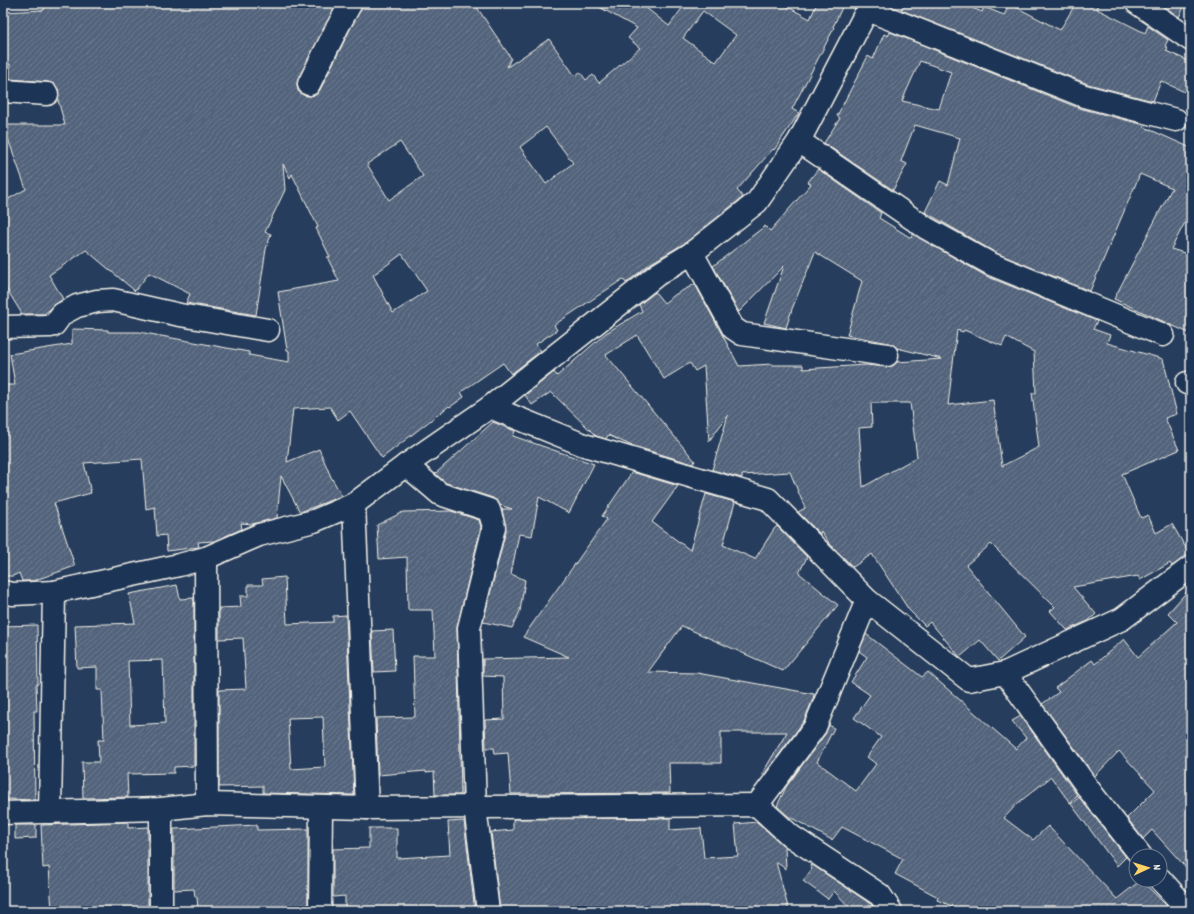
<svg xmlns="http://www.w3.org/2000/svg" width="1194" height="914" viewBox="0 0 1194 914" font-family="Dekko,sans-serif">
<defs>
<pattern id="building-hatch" width="6" height="6" patternUnits="userSpaceOnUse"><rect width="6" height="6" fill="#52647b"/><path d="M-1 1l2-2M0 6l6-6M5 7l2-2" fill="none" stroke="#6c7b8e"/></pattern>
</defs>
<rect width="100%" height="100%" fill="#263d5d"/>
<filter id="ink" filterUnits="userSpaceOnUse"><feTurbulence type="fractalNoise" baseFrequency=".025" numOctaves="2"/><feDisplacementMap in="SourceGraphic" scale="8" xChannelSelector="R" yChannelSelector="G"/><feConvolveMatrix kernelMatrix="1 2 1 2 8 2 1 2 1" color-interpolation-filters="sRGB"/></filter>
<g filter="url(#ink)">
<g fill="url(#building-hatch)" stroke="#f4f1e8" fill-rule="evenodd">
<path d="M 44,3 L 337,3 L 298,79 L 297,84 L 298,91 L 303,95 L 309,96 L 316,95 L 320,90 L 363,3 L 474,3 L 511,58 L 507,67 L 549,39 L 575,76 L 580,72 L 586,80 L 593,75 L 599,83 L 640,48 L 628,38 L 637,28 L 592,3 L 640,3 L 669,26 L 686,3 L 781,3 L 810,19 L 817,3 L 844,3 L 833,27 L 834,28 L 792,109 L 799,113 L 774,150 L 773,149 L 737,190 L 743,197 L 685,243 L 651,263 L 626,283 L 623,279 L 554,325 L 557,330 L 536,344 L 541,351 L 511,374 L 503,363 L 461,392 L 464,397 L 450,407 L 449,406 L 382,458 L 350,411 L 338,420 L 330,407 L 293,409 L 287,462 L 319,449 L 331,477 L 342,496 L 300,512 L 281,476 L 277,518 L 252,524 L 241,523 L 242,529 L 214,541 L 198,542 L 199,547 L 167,551 L 166,535 L 157,536 L 155,507 L 146,509 L 142,459 L 84,463 L 91,493 L 54,503 L 75,566 L 33,581 L 22,581 L 19,573 L 13,576 L 3,576 L 3,385 L 15,385 L 10,354 L 72,344 L 72,329 L 108,330 L 108,332 L 139,332 L 249,352 L 249,355 L 289,362 L 289,351 L 287,350 L 278,292 L 339,281 L 327,257 L 330,257 L 316,228 L 318,227 L 292,174 L 290,178 L 283,164 L 285,190 L 265,232 L 271,234 L 266,249 L 256,315 L 186,303 L 190,294 L 149,273 L 135,291 L 86,250 L 49,275 L 63,299 L 44,314 L 22,314 L 3,283 L 3,202 L 26,189 L 3,125 L 65,125 L 58,100 L 58,89 L 54,84 L 48,82 L 10,79 L 10,64 L 3,65 L 3,12 L 44,10 ZM 703,11 L 736,35 L 716,62 L 683,38 ZM 546,127 L 573,163 L 546,184 L 520,147 ZM 400,142 L 423,176 L 389,200 L 367,164 ZM 402,254 L 427,291 L 393,313 L 373,275 Z"/>
<path d="M 905,3 L 960,3 L 982,12 L 984,7 L 1004,15 L 1010,4 L 1060,30 L 1076,3 L 1100,3 L 1097,9 L 1145,33 L 1148,26 L 1168,40 L 1165,46 L 1168,48 L 1166,51 L 1191,62 L 1191,95 L 1161,81 L 1153,101 L 1088,84 L 901,10 Z"/>
<path d="M 1159,3 L 1186,3 L 1179,17 Z"/>
<path d="M 890,32 L 1079,108 L 1145,125 L 1144,127 L 1191,148 L 1191,211 L 1171,249 L 1191,255 L 1191,334 L 1114,299 L 1172,188 L 1140,174 L 1090,291 L 996,253 L 925,212 L 940,181 L 948,185 L 960,138 L 915,125 L 901,161 L 907,164 L 893,190 L 824,143 L 840,118 L 837,116 L 868,56 L 873,59 L 884,34 L 888,36 ZM 920,61 L 951,72 L 939,109 L 902,101 Z"/>
<path d="M 818,169 L 881,213 L 879,218 L 911,238 L 913,234 L 986,276 L 1097,321 L 1093,329 L 1110,335 L 1107,343 L 1163,359 L 1177,414 L 1165,418 L 1179,450 L 1122,474 L 1141,518 L 1148,515 L 1156,533 L 1172,524 L 1190,555 L 1172,566 L 1170,563 L 1140,580 L 1138,576 L 1073,587 L 1096,614 L 1088,621 L 1067,630 L 1050,611 L 1055,607 L 991,544 L 966,565 L 1025,637 L 998,661 L 980,640 L 960,657 L 930,622 L 925,626 L 909,610 L 872,554 L 853,567 L 829,543 L 821,531 L 820,534 L 798,512 L 805,508 L 790,472 L 742,475 L 742,478 L 712,470 L 728,415 L 709,441 L 704,366 L 695,371 L 690,363 L 664,379 L 637,335 L 606,355 L 695,461 L 693,464 L 630,445 L 608,435 L 606,439 L 596,436 L 551,392 L 532,405 L 525,395 L 554,372 L 557,376 L 606,333 L 642,311 L 639,305 L 655,292 L 664,303 L 676,294 L 695,284 L 739,366 L 772,364 L 772,365 L 803,365 L 803,369 L 866,365 L 886,367 L 892,366 L 897,362 L 942,359 L 897,348 L 889,343 L 847,335 L 862,281 L 815,252 L 792,309 L 786,328 L 764,323 L 784,266 L 739,312 L 713,266 L 765,226 L 770,231 L 811,184 L 808,182 ZM 957,330 L 963,332 L 964,330 L 1002,346 L 1006,337 L 1034,352 L 1036,393 L 1032,393 L 1039,447 L 1002,466 L 993,400 L 948,405 ZM 871,403 L 910,403 L 917,457 L 863,487 L 859,428 L 872,427 Z"/>
<path d="M 493,422 L 515,431 L 513,436 L 594,464 L 569,513 L 539,497 L 532,536 L 519,534 L 511,574 L 525,580 L 520,611 L 512,628 L 483,622 L 506,530 L 502,509 L 512,509 L 500,505 L 493,498 L 446,483 L 435,474 Z"/>
<path d="M 632,472 L 678,486 L 652,522 L 690,550 L 706,494 L 735,502 L 723,545 L 755,559 L 774,529 L 777,526 L 807,557 L 799,573 L 838,605 L 783,671 L 682,626 L 648,672 L 697,673 L 814,694 L 813,699 L 804,721 L 764,775 L 762,774 L 787,732 L 721,732 L 721,763 L 669,763 L 670,793 L 511,794 L 508,753 L 495,754 L 494,748 L 486,748 L 485,720 L 504,719 L 503,677 L 483,676 L 483,659 L 569,657 L 523,637 L 607,519 L 602,516 Z"/>
<path d="M 451,511 L 479,520 L 481,527 L 457,628 L 461,795 L 435,795 L 434,772 L 426,773 L 426,771 L 378,775 L 376,718 L 415,717 L 413,656 L 435,656 L 433,610 L 408,610 L 407,557 L 379,559 L 377,525 L 403,512 Z"/>
<path d="M 285,577 L 287,624 L 333,622 L 333,616 L 346,615 L 354,795 L 263,793 L 263,786 L 219,787 L 219,690 L 246,689 L 243,638 L 219,639 L 219,608 L 241,607 L 240,596 L 248,596 L 248,585 L 263,585 L 262,579 ZM 323,717 L 325,767 L 291,769 L 288,718 Z"/>
<path d="M 177,585 L 180,599 L 194,598 L 194,766 L 174,767 L 174,773 L 127,774 L 128,797 L 83,798 L 82,762 L 99,762 L 98,740 L 104,740 L 102,690 L 97,690 L 97,667 L 77,668 L 75,625 L 135,623 L 129,594 ZM 163,660 L 165,723 L 130,725 L 128,661 Z"/>
<path d="M 1191,587 L 1191,873 L 1152,830 L 1143,839 L 1127,818 L 1155,790 L 1119,751 L 1095,776 L 1042,704 L 1059,692 L 1055,688 L 1092,660 L 1095,664 L 1124,639 L 1138,657 L 1177,622 L 1168,613 Z"/>
<path d="M 37,625 L 38,684 L 36,685 L 37,711 L 34,711 L 35,800 L 5,799 L 3,756 L 3,626 Z"/>
<path d="M 393,630 L 395,671 L 374,672 L 372,631 Z"/>
<path d="M 866,634 L 922,677 L 928,672 L 1016,749 L 1026,738 L 1012,721 L 1021,716 L 1077,795 L 1070,803 L 1051,777 L 1018,803 L 1004,818 L 1033,840 L 1048,826 L 1117,899 L 1141,880 L 1172,911 L 949,911 L 952,906 L 937,900 L 938,897 L 895,874 L 903,859 L 842,827 L 832,840 L 788,816 L 777,806 L 786,787 L 825,734 L 829,725 L 834,728 L 817,762 L 856,791 L 876,764 L 867,757 L 881,737 L 854,718 L 870,695 L 851,682 L 867,657 L 859,651 Z"/>
<path d="M 1079,797 L 1126,857 L 1117,866 L 1071,804 Z"/>
<path d="M 670,818 L 670,830 L 701,828 L 704,858 L 738,856 L 735,824 L 757,822 L 785,847 L 786,869 L 776,862 L 789,911 L 717,911 L 716,909 L 688,911 L 500,911 L 491,832 L 513,830 L 513,819 Z"/>
<path d="M 464,821 L 475,911 L 345,911 L 345,896 L 333,897 L 333,849 L 369,848 L 369,828 L 397,828 L 397,858 L 450,855 L 448,822 Z"/>
<path d="M 128,822 L 128,828 L 148,827 L 148,911 L 52,911 L 49,867 L 43,868 L 41,825 Z"/>
<path d="M 15,825 L 36,825 L 36,838 L 15,839 Z"/>
<path d="M 257,825 L 257,830 L 308,829 L 308,911 L 198,911 L 197,897 L 195,897 L 194,889 L 174,890 L 174,829 Z"/>
<path d="M 811,864 L 871,904 L 876,911 L 853,911 L 834,891 L 828,899 L 803,881 L 812,869 L 810,866 Z"/>
</g>
<g fill="none" stroke-linecap="round" stroke-linejoin="round">
<g stroke="#f4f1e8" stroke-width="25">
<g id="minor">
<path d="M 1137,3 L 1191,40"/>
<path d="M 868,10 L 1084,96 L 1176,120"/>
<path d="M 309,84 L 337,28 L 351,3"/>
<path d="M 3,91 L 47,94"/>
<path d="M 799,141 L 926,228 L 991,264 L 1163,335"/>
<path d="M 692,253 L 733,328 L 742,334 L 887,355"/>
<path d="M 3,327 L 50,326 L 54,325 L 62,314 L 77,306 L 97,301 L 113,300 L 180,315 L 268,330"/>
<path d="M 1187,383 L 1191,384"/>
<path d="M 490,407 L 584,445 L 768,499 L 867,600 L 969,680 L 1005,673 L 1122,619 L 1191,567"/>
<path d="M 406,465 L 440,494 L 489,510 L 494,527 L 469,628 L 475,807 L 488,911"/>
<path d="M 354,504 L 367,808"/>
<path d="M 206,558 L 207,804"/>
<path d="M 3,592 L 13,594 L 54,592 L 179,565 L 206,558 L 259,535 L 314,521 L 354,504 L 406,465 L 490,407 L 658,274 L 692,253 L 757,202 L 799,141 L 871,3"/>
<path d="M 1005,673 L 1093,795 L 1141,856"/>
<path d="M 757,805 L 815,727 L 867,600"/>
<path d="M 50,812 L 54,592"/>
<path d="M 3,813 L 161,809 L 207,804 L 367,808 L 757,805 L 791,836 L 880,895 L 891,911"/>
<path d="M 1160,879 L 1189,911"/>
<path d="M 161,911 L 161,809"/>
<path d="M 320,911 L 321,807"/>
</g>
</g>
<use href="#minor" stroke="#1d3557" stroke-width="22"/>
</g>
</g>
<rect width="1194" height="914" fill="none" stroke="#1d3557" stroke-width="16"/>
<rect x="8" y="8" width="1178" height="898" fill="none" stroke="#f4f1e8" stroke-width="1.5" filter="url(#ink)"/>
<g transform="translate(1148 868) rotate(86)"><circle r="19" fill="#1d3557" stroke="#738091"/>
<path d="M0-3L7 15L0 10L-7 15Z" fill="#ffd166"/>
<text y="-6" font-size="11" font-weight="bold" text-anchor="middle" fill="#f4f1e8">N</text>
</g>
</svg>
